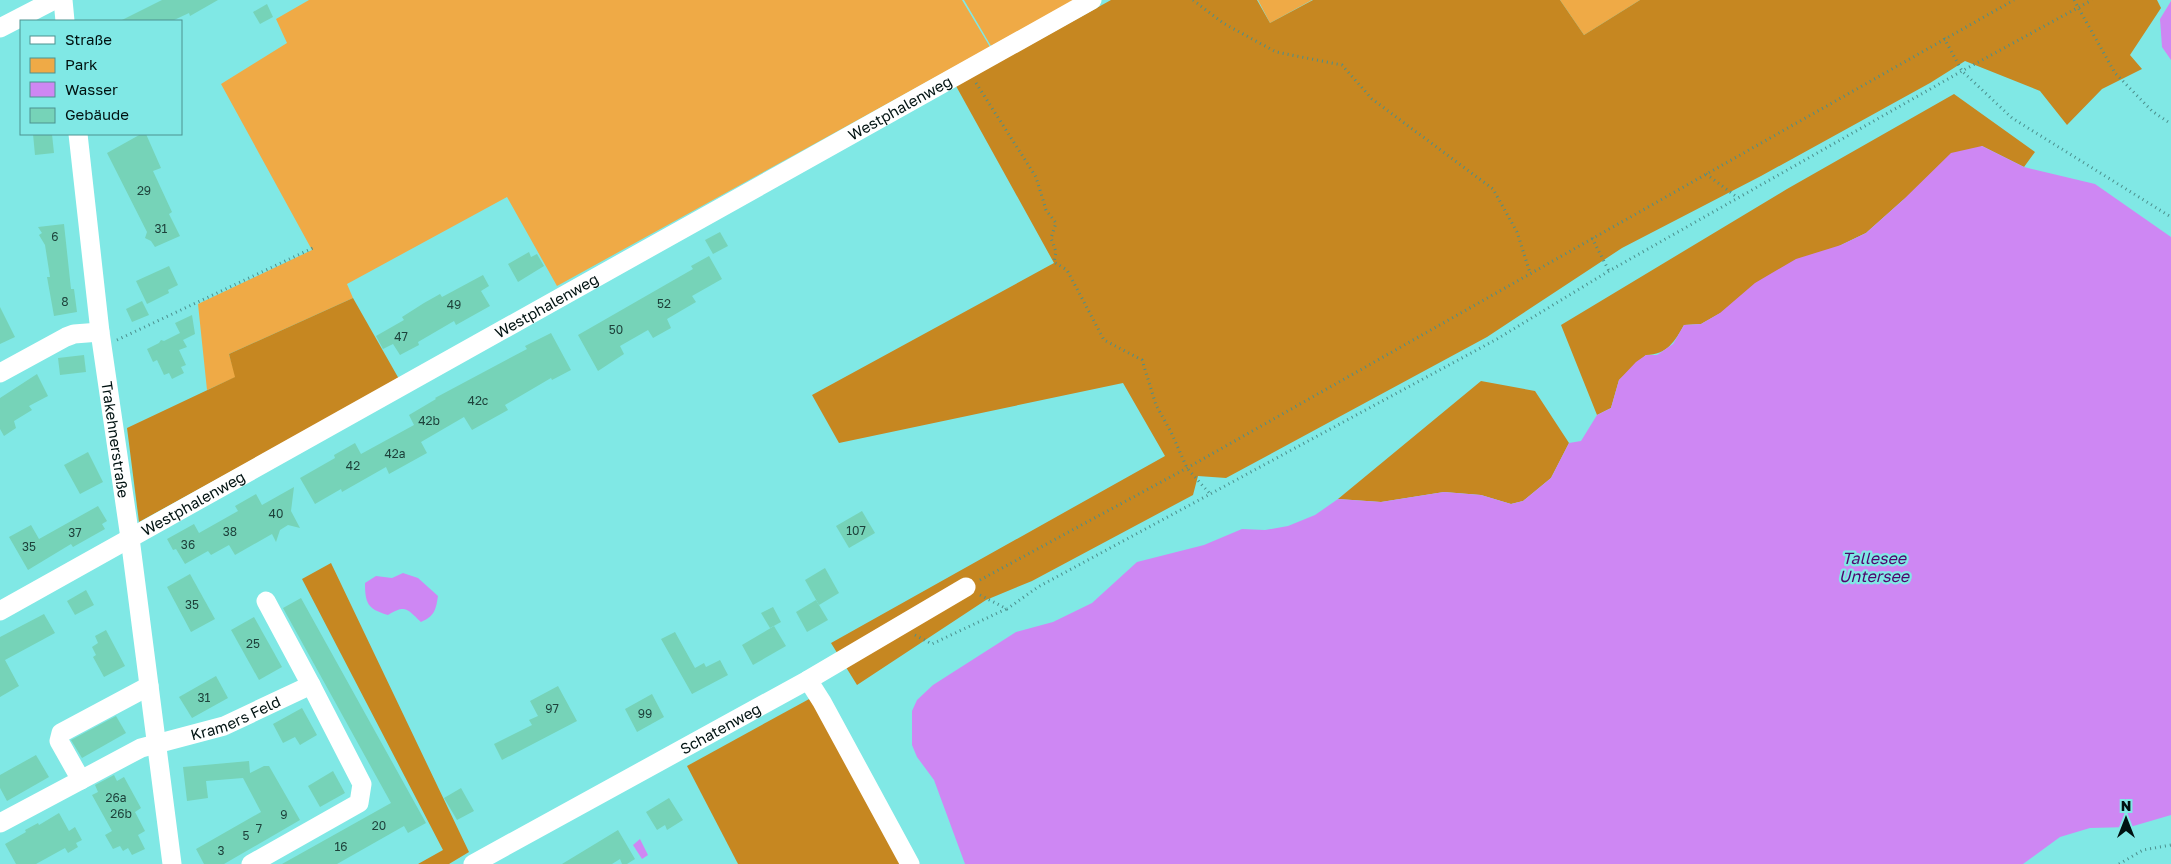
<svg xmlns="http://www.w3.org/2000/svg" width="2171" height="864" viewBox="0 0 2171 864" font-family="'Golos Text',sans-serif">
<rect width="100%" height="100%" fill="#80e8e5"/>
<g fill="#efaa46">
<path d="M 309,0 L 962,0 L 990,47 L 557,286 L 507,197 L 347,284 L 353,298 L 229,354 L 236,377 L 207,390 L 198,304 L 312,250 L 221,84 L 287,43 L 276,19 Z"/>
<path d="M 964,0 L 1075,0 L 991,46 Z"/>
<path d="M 1258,0 L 1312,0 L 1270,23 Z"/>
<path d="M 1560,0 L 1640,0 L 1584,35 Z"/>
</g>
<g fill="#c68721">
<path d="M 1111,0 L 1257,0 L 1270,23 L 1313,0 L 1560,0 L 1584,35 L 1640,0 L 2157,0 L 2161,8 L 2130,55 L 2142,69 L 2102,89 L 2067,125 L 2040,91 L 1965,61 L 1930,83 L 1761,176 L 1622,248 L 1487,337 L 1226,478 L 1198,476 L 1193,495 L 1032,581 L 986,600 L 857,685 L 831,643 L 1165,456 L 1123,383 L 839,443 L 812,395 L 1054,263 L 956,86 Z"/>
<path d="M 1954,94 L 2035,152 L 2024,167 L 1982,146 L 1903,200 L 1866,233 L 1841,245 L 1701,324 L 1684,325 C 1675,341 1667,355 1646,355 L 1619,380 L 1611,408 L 1597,415 L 1561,325 L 1787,189 Z"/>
<path d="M 353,298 L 399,379 L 139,522 L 127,428 L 235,377 L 229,354 Z"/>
<path d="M 1481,381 L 1535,391 L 1569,443 L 1551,478 L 1523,501 L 1511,504 L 1481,495 L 1444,492 L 1381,502 L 1338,499 Z"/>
<path d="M 331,563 L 469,852 L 449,864 L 418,864 L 443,850 L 302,579 Z"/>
<path d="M 811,698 L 902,864 L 738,864 L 687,766 Z"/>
</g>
<g fill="#ce87f3">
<path d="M 2171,1 L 2171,60 L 2162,47 L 2160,19 Z"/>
<path d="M 1982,146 L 2024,167 L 2095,184 L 2171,237 L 2171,815 L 2130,827 L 2090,828 L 2060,837 L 2023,864 L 965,864 L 934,780 L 917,757 L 912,745 L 912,711 L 917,700 L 933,685 L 1016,632 L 1053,622 L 1092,603 L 1137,562 L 1204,545 L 1242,529 L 1265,530 L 1288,526 L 1315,515 L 1338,499 L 1381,502 L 1444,492 L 1481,495 L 1511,504 L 1523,501 L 1551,478 L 1569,443 L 1581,441 L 1597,415 L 1611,408 L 1619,380 L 1636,362 L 1646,355 L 1657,355 L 1673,344 L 1684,325 L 1701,324 L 1720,313 L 1755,283 L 1796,259 L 1841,245 L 1866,233 L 1903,200 L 1951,153 Z"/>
<path d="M 403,573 L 418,578 L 438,596 C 436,609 435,616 421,622 C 407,609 406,604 388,615 C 368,609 365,604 365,583 L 376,576 L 392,578 Z"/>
<path d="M 640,839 L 648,855 L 642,859 L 633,845 Z"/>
</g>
<g fill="#76d3b8">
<path d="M 162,0 L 218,0 L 190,16 L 189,13 L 172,21 L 120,21 Z"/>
<path d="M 267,4 L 273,17 L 260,24 L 253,12 Z"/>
<path d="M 33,134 L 52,134 L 54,153 L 35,155 Z"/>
<path d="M 141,134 L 146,134 L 161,168 L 153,171 L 172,212 L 169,214 L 180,236 L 155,247 L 151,241 L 145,238 L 147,232 L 107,153 Z"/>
<path d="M 64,224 L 71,289 L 74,289 L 77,312 L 54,316 L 47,277 L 50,277 L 45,245 L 39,235 L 42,233 L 38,227 Z"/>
<path d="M 720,232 L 728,246 L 713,254 L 705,240 Z"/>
<path d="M 529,252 L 531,257 L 537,254 L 544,266 L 518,282 L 508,264 Z"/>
<path d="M 709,256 L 722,279 L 692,296 L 696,302 L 667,319 L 671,328 L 653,338 L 648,330 L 620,346 L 624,354 L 598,371 L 578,335 L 693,269 L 691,266 Z"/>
<path d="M 169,266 L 178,285 L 168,290 L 169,293 L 147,304 L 136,281 Z"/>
<path d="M 483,275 L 489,286 L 481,291 L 490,306 L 456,325 L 454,321 L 418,342 L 419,345 L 400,355 L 393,344 L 383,349 L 376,336 L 404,320 L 402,317 L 424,303 L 440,294 L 442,297 Z"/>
<path d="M 142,301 L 149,315 L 132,322 L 126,309 Z"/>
<path d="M 0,307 L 15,337 L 0,344 Z"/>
<path d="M 192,315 L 195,334 L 183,340 L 187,347 L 179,350 L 186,365 L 181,367 L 184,373 L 172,379 L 169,373 L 164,375 L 157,360 L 153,362 L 147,349 L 159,343 L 161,340 L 164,341 L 180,333 L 175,323 Z"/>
<path d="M 551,333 L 571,370 L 552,380 L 551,378 L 505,405 L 508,410 L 472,430 L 464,417 L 421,442 L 427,453 L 389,474 L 386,467 L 342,492 L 341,489 L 315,504 L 300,478 L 335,458 L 334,455 L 355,443 L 361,454 L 414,425 L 409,415 L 436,399 L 435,398 L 527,349 L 525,346 Z"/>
<path d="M 84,355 L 86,372 L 60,375 L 58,358 Z"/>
<path d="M 37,374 L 48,396 L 29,406 L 32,410 L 14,421 L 16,428 L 4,436 L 0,429 L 0,398 Z"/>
<path d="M 88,452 L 103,482 L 80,494 L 64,465 Z"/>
<path d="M 294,487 L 291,511 L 300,528 L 288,525 L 280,530 L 276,542 L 272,534 L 235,555 L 229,545 L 211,555 L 208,551 L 185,564 L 176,549 L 173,550 L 167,539 L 194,524 L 199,533 L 238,511 L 235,506 L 256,494 L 262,505 Z"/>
<path d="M 98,506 L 107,521 L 102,524 L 105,529 L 73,547 L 71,544 L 28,570 L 9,537 L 31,525 L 39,539 Z"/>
<path d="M 862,511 L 875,533 L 849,548 L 836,526 Z"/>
<path d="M 825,568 L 839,593 L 819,605 L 805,580 Z"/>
<path d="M 190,574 L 215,619 L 191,632 L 167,587 Z"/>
<path d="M 86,590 L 94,605 L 75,615 L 67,601 Z"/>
<path d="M 301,598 L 426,823 L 408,833 L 404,826 L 337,864 L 282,864 L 391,803 L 283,608 Z"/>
<path d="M 816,600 L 828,620 L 807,632 L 796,612 Z"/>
<path d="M 773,607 L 781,622 L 770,628 L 761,613 Z"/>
<path d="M 44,614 L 55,633 L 5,660 L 19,686 L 0,697 L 0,637 Z"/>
<path d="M 254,617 L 282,667 L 259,680 L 231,630 Z"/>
<path d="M 774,626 L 786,646 L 753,665 L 742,645 Z"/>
<path d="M 106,630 L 125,666 L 104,677 L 93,657 L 96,655 L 92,647 L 98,643 L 95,636 Z"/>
<path d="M 675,632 L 695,668 L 704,663 L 706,667 L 720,660 L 728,675 L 692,694 L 661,639 Z"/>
<path d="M 216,676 L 228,698 L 192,718 L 179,697 Z"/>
<path d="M 558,686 L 577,721 L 502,760 L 494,744 L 532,725 L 529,720 L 538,716 L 530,701 Z"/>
<path d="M 652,694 L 664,717 L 637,732 L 625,709 Z"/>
<path d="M 302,708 L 317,735 L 300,745 L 295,737 L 283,743 L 273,724 Z"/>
<path d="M 116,716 L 126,733 L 82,758 L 71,740 Z"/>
<path d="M 36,755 L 49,777 L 7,801 L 0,788 L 0,775 Z"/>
<path d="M 249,761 L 250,773 L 264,766 L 269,766 L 300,820 L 224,864 L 204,864 L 196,849 L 261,812 L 243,778 L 206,781 L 208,798 L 187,801 L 183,767 Z"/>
<path d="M 333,771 L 345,793 L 320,807 L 308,786 Z"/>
<path d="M 114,775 L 117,781 L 124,777 L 141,808 L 135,812 L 145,831 L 138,835 L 145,849 L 132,855 L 128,848 L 123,851 L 120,846 L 113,849 L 105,835 L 112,831 L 92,795 L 98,792 L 95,785 Z"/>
<path d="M 461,788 L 474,811 L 457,820 L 444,798 Z"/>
<path d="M 669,798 L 683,820 L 667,830 L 665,825 L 657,830 L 646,812 Z"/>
<path d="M 59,813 L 69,831 L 75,827 L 82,840 L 76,843 L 78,847 L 68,853 L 65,848 L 36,864 L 16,864 L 5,844 L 26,832 L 25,830 L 38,823 L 39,825 Z"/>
<path d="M 618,830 L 635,859 L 627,864 L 622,864 L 620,859 L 612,864 L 562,864 Z"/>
</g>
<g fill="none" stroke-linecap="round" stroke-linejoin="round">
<g stroke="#4b8f8d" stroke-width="3" stroke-dasharray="1 4" stroke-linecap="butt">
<path d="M 1193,0 L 1223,23 L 1276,52 L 1342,65 L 1372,99 L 1493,189 L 1517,232 L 1530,273"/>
<path d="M 2074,0 L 2115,73 L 2152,111 L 2171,124"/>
<path d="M 1944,38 L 1962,71 L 2012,118 L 2171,217"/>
<path d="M 976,83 L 1036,177 L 1046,210 L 1056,223 L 1051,238 L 1056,252 L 1054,262 L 1067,270 L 1104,340 L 1142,360 L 1156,405 L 1171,432 L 1187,468 L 1211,495"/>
<path d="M 1706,174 L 1738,198"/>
<path d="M 1592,238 L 1609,271"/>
<path d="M 117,340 L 315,247"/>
<path d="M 980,580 L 1187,468 L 2014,0"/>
<path d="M 980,595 L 1007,609 L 1038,587 L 1497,339 L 1609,271 L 1962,71 L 2092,0"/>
<path d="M 915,635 L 932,644 L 1006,609"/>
<path d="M 2119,864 L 2143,850 L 2171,845"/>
</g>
<g stroke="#fff" stroke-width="19">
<path d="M 63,0 L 65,21"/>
<path d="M 0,28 L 54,0"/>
<path id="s1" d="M 78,134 L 100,332 L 130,538 L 172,864"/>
<path d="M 0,373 L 66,337 L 74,334 L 100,332"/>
<path d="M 266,601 L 311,685"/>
<path id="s2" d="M 0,611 L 1092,0"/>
<path d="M 808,680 L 822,702 L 910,864"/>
<path d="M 81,780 L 59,741 L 61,733 L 149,686"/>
<path id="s3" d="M 0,823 L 141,748 L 224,726 L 311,685 L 362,784 L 359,803 L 251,864"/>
<path id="s4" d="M 473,864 L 808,680 L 966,587"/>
</g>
</g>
<g text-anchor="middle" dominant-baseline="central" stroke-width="4.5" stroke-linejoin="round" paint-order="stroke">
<g font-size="12" fill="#1e423b">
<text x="144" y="190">29</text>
<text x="161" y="228">31</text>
<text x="55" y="236">6</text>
<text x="65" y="301">8</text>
<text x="664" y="303">52</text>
<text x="454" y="304">49</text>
<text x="616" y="329">50</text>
<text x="401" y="336">47</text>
<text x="478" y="400">42c</text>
<text x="429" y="420">42b</text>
<text x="395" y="453">42a</text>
<text x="353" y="465">42</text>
<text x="276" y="513">40</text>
<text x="856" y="530">107</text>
<text x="230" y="531">38</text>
<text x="75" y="532">37</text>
<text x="188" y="544">36</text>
<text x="29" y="546">35</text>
<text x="192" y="604">35</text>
<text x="253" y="643">25</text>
<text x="204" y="697">31</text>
<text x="552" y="708">97</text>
<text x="645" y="713">99</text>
<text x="116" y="797">26a</text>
<text x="121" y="813">26b</text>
<text x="284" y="814">9</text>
<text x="379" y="825">20</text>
<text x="259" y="828">7</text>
<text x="246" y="835">5</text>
<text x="341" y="846">16</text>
<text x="221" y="850">3</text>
</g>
<g font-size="15" fill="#001211" stroke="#80e8e5">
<text stroke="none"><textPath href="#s2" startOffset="1031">Westphalenweg</textPath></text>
<text stroke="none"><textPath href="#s2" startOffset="626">Westphalenweg</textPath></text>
<text stroke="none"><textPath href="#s1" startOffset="308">Trakehnerstraße</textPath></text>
<text stroke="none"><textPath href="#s2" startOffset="221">Westphalenweg</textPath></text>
<text stroke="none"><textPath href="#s3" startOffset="259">Kramers Feld</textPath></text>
<text stroke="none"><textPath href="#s4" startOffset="282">Schatenweg</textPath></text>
</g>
<g font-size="16" font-style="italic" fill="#50066c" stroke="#80e8e5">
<text x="1874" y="558">Tallesee<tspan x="1874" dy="18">Untersee</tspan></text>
</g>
</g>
<rect x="20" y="20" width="162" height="115" fill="#80e8e5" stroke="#4d9290"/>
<rect x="30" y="36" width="25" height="8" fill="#ffffff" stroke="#4d9290"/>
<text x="65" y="45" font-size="15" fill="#001211">Straße</text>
<rect x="30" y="58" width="25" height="15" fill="#efaa46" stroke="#4d9290"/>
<text x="65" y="70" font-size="15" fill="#001211">Park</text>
<rect x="30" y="82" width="25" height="15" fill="#ce87f3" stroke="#4d9290"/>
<text x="65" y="95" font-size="15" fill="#001211">Wasser</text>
<rect x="30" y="108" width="25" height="15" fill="#76d3b8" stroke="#4d9290"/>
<text x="65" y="120" font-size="15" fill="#001211">Gebäude</text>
<g transform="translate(2126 819)" stroke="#80e8e5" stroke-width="4" paint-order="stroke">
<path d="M0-4L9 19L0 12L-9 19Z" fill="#001211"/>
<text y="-8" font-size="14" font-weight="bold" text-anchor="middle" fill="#001211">N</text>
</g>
</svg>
